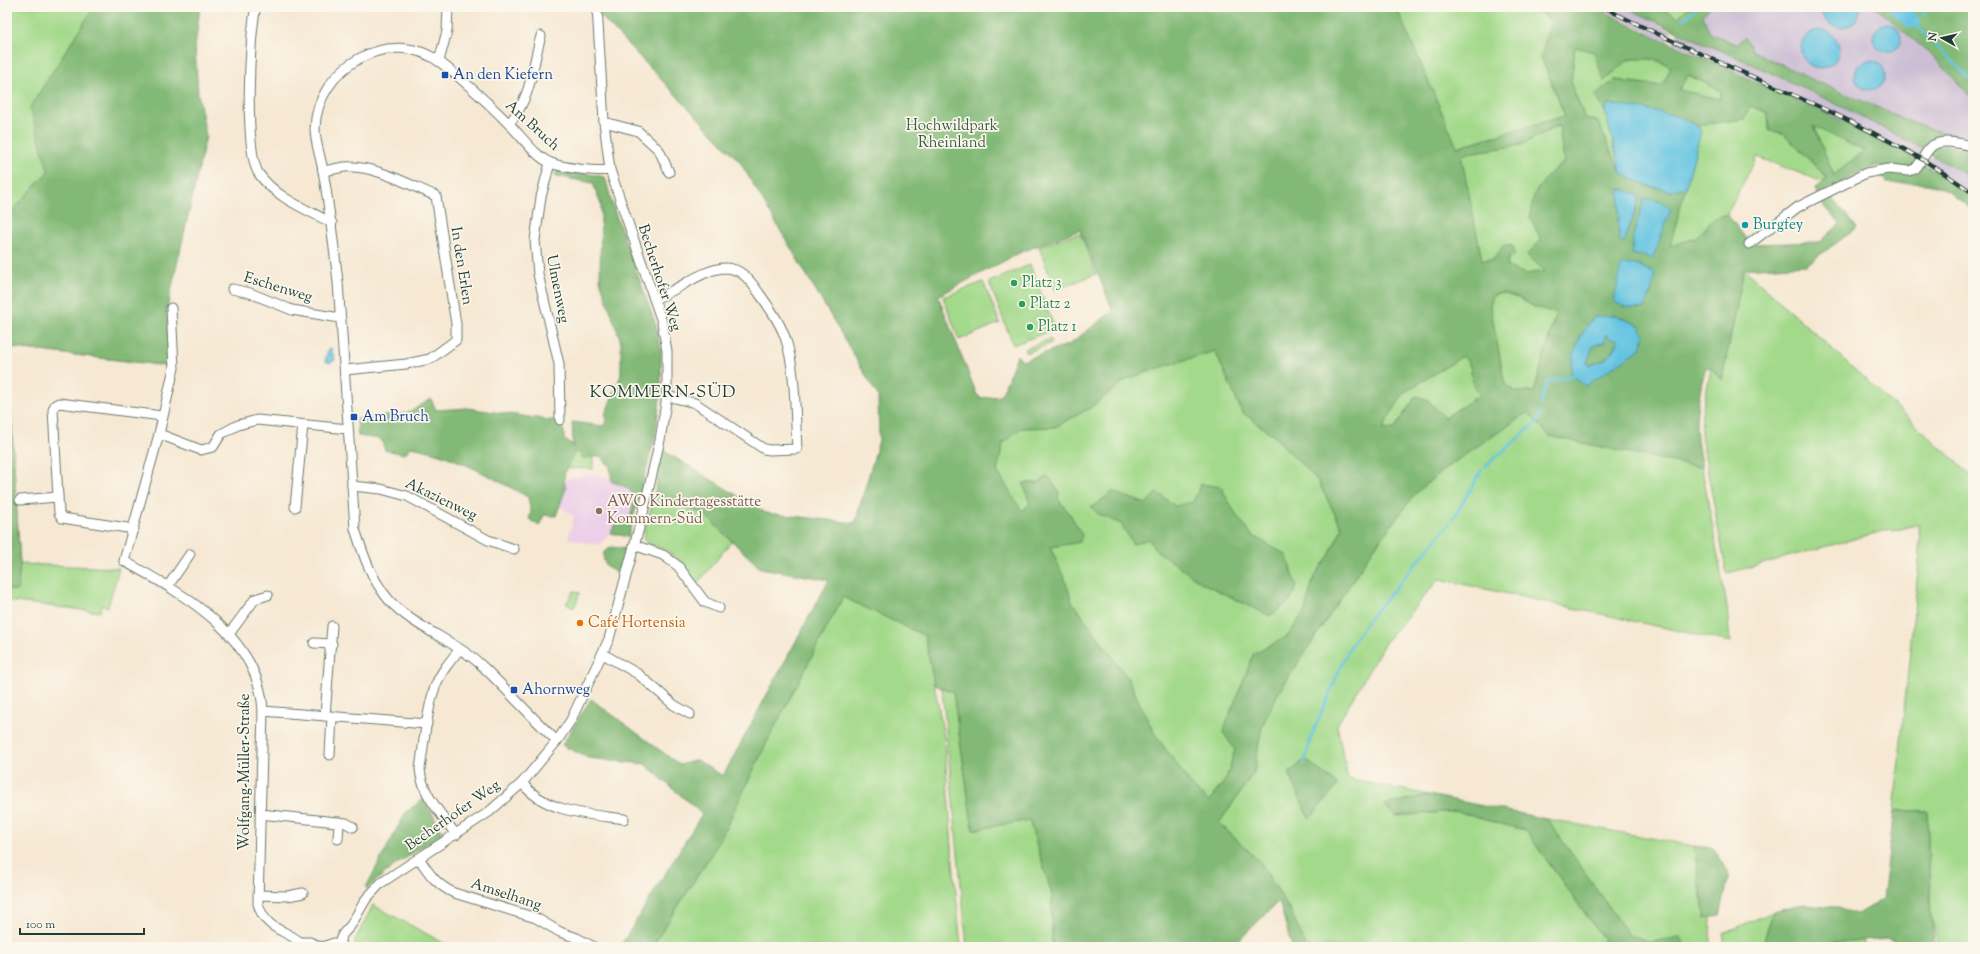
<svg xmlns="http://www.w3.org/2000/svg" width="1980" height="954" viewBox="0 0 1980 954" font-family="'Sorts Mill Goudy',serif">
<rect width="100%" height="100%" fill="#fbf7ec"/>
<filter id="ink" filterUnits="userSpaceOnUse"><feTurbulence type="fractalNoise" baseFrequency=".025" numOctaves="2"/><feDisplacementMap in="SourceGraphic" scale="8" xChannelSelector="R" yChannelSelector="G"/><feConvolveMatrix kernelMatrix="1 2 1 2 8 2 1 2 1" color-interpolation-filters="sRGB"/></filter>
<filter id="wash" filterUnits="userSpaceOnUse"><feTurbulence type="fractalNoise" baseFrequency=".012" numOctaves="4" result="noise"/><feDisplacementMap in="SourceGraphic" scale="16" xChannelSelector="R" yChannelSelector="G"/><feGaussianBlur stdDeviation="0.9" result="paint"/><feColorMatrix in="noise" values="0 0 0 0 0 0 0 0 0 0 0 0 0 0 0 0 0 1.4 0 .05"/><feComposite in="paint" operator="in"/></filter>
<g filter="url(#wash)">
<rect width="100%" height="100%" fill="#f6e8d3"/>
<path fill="#edd0e8" d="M 590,474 L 622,481 L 637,496 L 630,518 L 615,524 L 611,533 L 601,543 L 596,545 L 568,538 L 574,516 L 560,507 L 566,488 L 563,482 L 567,479 Z"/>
<g fill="#ccbed4">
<path d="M 1596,7 L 1626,7 L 1672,31 L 1667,41 Z"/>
<path d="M 1710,7 L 1875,7 L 1933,56 L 1973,99 L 1973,136 L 1962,137 L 1926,128 L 1820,83 L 1753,51 L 1745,37 L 1735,44 L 1710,33 L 1703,16 Z"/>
<path d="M 1678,33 L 1730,55 L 1857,113 L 1921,147 L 1923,154 L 1920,158 L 1914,158 L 1847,123 L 1673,43 Z"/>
<path d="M 1934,156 L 1973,179 L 1973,196 L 1929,167 L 1926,162 L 1929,158 Z"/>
</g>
<g fill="#a3d98a" stroke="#618b5f" fill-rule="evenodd">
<path d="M 7,7 L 182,7 L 165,304 L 169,366 L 7,347 L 20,564 L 119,568 L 108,607 L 102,605 L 100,612 L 7,601 L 7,589 L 18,591 L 7,566 Z"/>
<path d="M 1396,7 L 1532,7 L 1551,21 L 1541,57 L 1565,116 L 1456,147 Z"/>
<path d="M 1659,7 L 1688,7 L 1678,17 Z"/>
<path d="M 1575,46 L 1594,51 L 1621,65 C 1636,53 1655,59 1672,67 L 1662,86 L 1615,80 L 1595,96 L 1605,111 L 1621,173 L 1597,121 L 1585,119 L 1571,84 Z"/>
<path d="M 1688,75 L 1721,91 L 1720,100 L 1679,90 Z"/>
<path d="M 1750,106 L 1768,113 L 1769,131 L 1783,133 L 1828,179 L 1823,182 L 1757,157 L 1727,214 L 1715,218 L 1696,238 L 1669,247 L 1701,131 L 1697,125 L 1744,119 Z"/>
<path d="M 1559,125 L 1564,162 L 1549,174 L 1541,240 L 1545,271 L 1526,274 L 1507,267 L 1508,259 L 1482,260 L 1460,154 L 1521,145 Z"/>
<path d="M 1813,125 L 1865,151 L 1834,176 Z"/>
<path d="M 1080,233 L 1096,274 L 1055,290 L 1039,247 Z"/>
<path d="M 1030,265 L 1055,329 L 1013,345 L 989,282 Z"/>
<path d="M 1744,269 L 1973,477 L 1973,947 L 1940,947 L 1931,918 L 1927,811 L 1894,810 L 1920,551 L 1919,524 L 1893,531 L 1891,529 L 1728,573 L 1726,570 L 1701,435 L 1702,412 L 1711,369 L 1722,380 Z"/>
<path d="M 983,282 L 1000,323 L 959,340 L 943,297 Z"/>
<path d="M 1502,293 L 1521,299 L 1534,307 L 1556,312 L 1534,392 L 1516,392 L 1505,385 L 1490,305 L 1493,295 Z"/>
<path d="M 1050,339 L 1052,343 L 1026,353 L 1025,349 Z"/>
<path d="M 1215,351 L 1242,412 L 1274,436 L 1318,481 L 1342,528 L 1330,554 L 1314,577 L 1305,611 L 1287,637 L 1254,653 L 1244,681 L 1230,712 L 1235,750 L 1226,779 L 1209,801 L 1192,786 L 1154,733 L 1127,677 L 1072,602 L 1065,580 L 1050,547 L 1080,542 L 1070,514 L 1058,499 L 1059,492 L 1048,477 L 1038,483 L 1024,483 L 1030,504 L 1022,512 L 997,471 L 1003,443 L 1021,428 L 1055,427 L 1090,408 L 1127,379 L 1165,366 ZM 1221,487 L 1236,515 L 1252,535 L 1286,555 L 1297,586 L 1291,600 L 1149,539 L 1133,544 L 1121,523 L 1113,492 L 1146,504 L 1157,492 L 1175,506 L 1193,502 Z"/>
<path d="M 1463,355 C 1478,371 1465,380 1480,395 L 1444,418 L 1428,400 L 1416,396 L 1394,429 L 1383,431 L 1388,418 L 1405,392 Z"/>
<path d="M 1528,412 L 1549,436 L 1702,468 L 1727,607 L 1730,642 L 1439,579 L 1386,641 L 1337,725 L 1348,779 L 1429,795 L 1384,805 L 1395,816 L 1458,811 L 1478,818 L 1525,830 L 1605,941 L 1592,947 L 1305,947 L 1301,935 L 1293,916 L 1261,863 L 1219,823 L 1254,772 L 1262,726 L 1277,695 L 1372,551 L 1414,495 L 1444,469 Z"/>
<path d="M 566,452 L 593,453 L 593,469 L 566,468 Z"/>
<path d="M 654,495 L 704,514 L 732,541 L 697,584 C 689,572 681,559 668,552 C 660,547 650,546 644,539 C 642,528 653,509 654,495 Z"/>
<path d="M 574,591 L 580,593 L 574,608 L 566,604 Z"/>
<path d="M 843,597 L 925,636 L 944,736 L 953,861 L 961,947 L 652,947 L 719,842 L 768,740 Z"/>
<path d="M 942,688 L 953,692 L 973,830 L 1029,820 L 1052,894 L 1052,947 L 967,947 Z"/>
<path d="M 1547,819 L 1694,846 L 1705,917 L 1711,917 L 1710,942 L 1696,947 L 1666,947 L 1684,942 L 1680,937 L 1651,942 L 1629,935 Z"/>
<path d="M 373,905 L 451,947 L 355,947 L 355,940 Z"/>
<path d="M 1773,912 L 1762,947 L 1725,947 L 1723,933 Z"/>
<path d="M 1863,940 L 1865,947 L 1783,947 L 1790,945 Z"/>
</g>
<g fill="#82b976" stroke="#507b55" fill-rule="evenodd">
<path d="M 94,7 L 200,7 L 195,48 L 198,93 L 206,136 L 167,309 L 169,366 L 7,347 L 20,565 L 18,591 L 7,589 L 7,217 L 48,171 L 30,107 Z"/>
<path d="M 592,7 L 1396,7 L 1457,147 L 1565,116 L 1541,57 L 1551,21 L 1532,7 L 1596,7 L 1630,25 L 1847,123 L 1920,161 L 1913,167 L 1876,166 L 1864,171 L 1817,195 L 1815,188 L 1828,178 L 1783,133 L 1769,131 L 1768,113 L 1750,106 L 1744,119 L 1697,125 L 1675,117 L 1648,110 L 1609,104 L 1605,111 L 1595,96 L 1615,80 L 1662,86 L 1671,67 L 1656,59 L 1629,59 L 1604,81 L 1594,52 L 1575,47 L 1571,84 L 1585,119 L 1597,121 L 1621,173 L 1645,185 L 1671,191 L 1686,187 L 1670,246 L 1696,238 L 1715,218 L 1727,214 L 1750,244 L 1820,242 L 1840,224 L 1819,201 L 1831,196 L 1857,228 L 1806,265 L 1744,269 L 1722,380 L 1711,369 L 1706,367 C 1700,389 1694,414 1697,438 C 1698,448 1700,458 1702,468 L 1549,436 L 1528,412 L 1444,469 L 1414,495 L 1372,551 L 1277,695 L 1262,726 L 1254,772 L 1219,823 L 1261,863 L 1293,916 L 1301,935 L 1305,947 L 1292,947 L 1279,901 L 1232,947 L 1052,947 L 1052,894 L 1029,820 L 973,830 L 953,692 L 934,685 L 925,636 L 843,597 L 768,740 L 719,842 L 652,947 L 620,947 L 702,814 L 645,764 L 588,758 L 562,745 L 591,699 L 680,765 L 697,760 L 723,776 L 829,580 L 760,568 L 704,514 L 654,495 L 664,451 L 766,513 L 855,523 L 879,440 L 878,396 L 740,162 ZM 1688,75 L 1721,91 L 1720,99 L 1679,90 ZM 1559,125 L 1564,162 L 1549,174 L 1534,194 L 1530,217 L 1541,240 L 1527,255 L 1545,271 L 1526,274 L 1507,267 L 1508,259 L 1514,255 L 1513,246 L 1504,245 L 1493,260 L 1482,260 L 1461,154 L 1521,145 ZM 1813,126 L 1864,151 L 1834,175 ZM 1620,189 L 1624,189 L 1640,198 L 1624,243 L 1620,241 L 1618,226 ZM 1080,230 L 1113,311 L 1070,344 L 1022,361 L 1017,355 L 1001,396 L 981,398 L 977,395 L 938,296 L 1021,252 ZM 1502,293 L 1521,299 L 1534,307 L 1556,313 L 1534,392 L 1516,392 L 1505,385 L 1490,305 L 1493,295 ZM 1616,315 L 1640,349 L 1571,374 ZM 1215,351 L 1242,412 L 1274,436 L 1318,481 L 1342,528 L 1330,554 L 1314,577 L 1305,611 L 1287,637 L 1254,653 L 1223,732 L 1235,750 L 1226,779 L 1209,801 L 1192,786 L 1154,733 L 1127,677 L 1072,602 L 1065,580 L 1050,547 L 1080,542 L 1082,535 L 1070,514 L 1058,499 L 1059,492 L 1048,476 L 1038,483 L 1023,483 L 1030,504 L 1022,511 L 997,471 L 1003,443 L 1021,428 L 1055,427 L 1090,408 L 1127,379 L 1165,366 ZM 1463,356 C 1478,371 1465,380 1480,395 L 1444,418 L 1428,400 L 1416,396 L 1394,429 L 1383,430 L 1388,418 L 1405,392 Z"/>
<path d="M 1626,7 L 1657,7 L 1678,17 L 1688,7 L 1710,7 L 1703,16 L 1710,33 L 1735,44 L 1745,37 L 1753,51 L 1820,83 L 1926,128 L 1962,137 L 1959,141 L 1933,139 L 1924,150 C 1862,115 1796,84 1731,55 C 1694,39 1661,25 1626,7 Z"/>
<path d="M 1875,7 L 1973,7 L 1973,99 L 1933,56 Z"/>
<path d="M 1946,145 L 1973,150 L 1973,179 L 1929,153 L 1932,149 Z"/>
<path d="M 1924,164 L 1973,196 L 1973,211 C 1937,180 1932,183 1887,183 L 1878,173 Z"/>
<path d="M 558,168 L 605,177 L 614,210 L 656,325 L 661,351 L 661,391 L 655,437 L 628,537 L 611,533 L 615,524 L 630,518 C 636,497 636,488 612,482 L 610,467 L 600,456 L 583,458 L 573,444 L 572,422 L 602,426 L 606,424 L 607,418 L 605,415 L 621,375 L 621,342 L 600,280 L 601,205 L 593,183 L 555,176 Z"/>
<path d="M 1607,334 L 1618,340 C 1615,354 1602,363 1589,365 L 1587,363 L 1593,346 L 1604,342 L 1605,335 Z"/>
<path d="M 431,399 L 436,410 L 467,408 L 558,421 L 564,431 L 564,440 L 572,444 L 576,451 C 569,462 560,475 566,488 L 556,516 L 544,515 L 539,526 L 529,519 L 531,513 L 528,497 C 492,478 452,453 410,447 L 405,454 L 385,450 L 381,439 L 358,436 L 357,419 L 408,413 Z"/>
<path d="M 1201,484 L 1221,487 L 1236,515 L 1252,535 L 1286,555 L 1297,586 L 1291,600 L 1270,616 L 1202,583 L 1154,549 L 1149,539 L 1133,544 L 1121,524 L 1098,514 L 1091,507 L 1113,492 L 1146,504 L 1157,492 L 1175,506 L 1193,502 Z"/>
<path d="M 611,547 L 627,549 L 621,574 C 610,571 601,564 604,552 Z"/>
<path d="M 1305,759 L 1338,785 L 1309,819 L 1289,773 Z"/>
<path d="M 1429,795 L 1547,819 L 1629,935 L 1651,942 L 1680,937 L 1685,943 L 1666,947 L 1592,947 L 1605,941 L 1525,830 L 1478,818 L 1458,811 L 1395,816 L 1384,805 Z"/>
<path d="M 424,799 L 442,831 L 441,835 C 415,852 389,867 367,889 L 366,887 L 406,812 Z"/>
<path d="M 1894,811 L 1927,811 L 1931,918 L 1936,947 L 1924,947 L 1886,938 L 1783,947 L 1762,947 L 1773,912 L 1805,904 L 1835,907 L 1857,914 L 1883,899 Z"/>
<path d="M 1694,846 L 1713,848 L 1719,856 L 1729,875 L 1720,916 L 1705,918 Z"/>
</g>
<g fill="#63c4e1" stroke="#41808a" fill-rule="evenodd">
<path d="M 1821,7 L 1860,7 C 1861,32 1822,35 1821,7 Z"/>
<circle cx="1887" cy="38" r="14"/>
<circle cx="1820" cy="49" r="19"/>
<circle cx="1870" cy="75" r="15"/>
<path d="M 1608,104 C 1630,107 1690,113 1701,131 L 1686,187 L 1671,191 L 1645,185 L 1621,173 L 1605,111 Z"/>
<path d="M 1620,189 L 1635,193 L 1640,197 L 1624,243 L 1620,241 L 1618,226 Z"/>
<path d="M 1644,199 C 1653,199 1666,202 1671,209 L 1653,258 L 1632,254 L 1633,237 Z"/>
<path d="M 1623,264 L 1636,265 L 1655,273 L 1651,293 L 1643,309 L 1628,308 L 1614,302 L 1620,270 Z"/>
<path d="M 1616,315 L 1640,326 L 1644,335 L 1640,349 L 1585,386 L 1571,374 C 1572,352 1580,333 1594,317 ZM 1607,335 L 1609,338 L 1618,340 C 1616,354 1602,363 1589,365 L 1587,363 L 1593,346 L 1605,342 L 1605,335 Z"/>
<path d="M 331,348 L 335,360 L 330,363 L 325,361 L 328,349 Z"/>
</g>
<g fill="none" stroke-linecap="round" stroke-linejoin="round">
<g stroke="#63c4e1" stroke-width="2.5">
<path d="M 1918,7 L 1926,15"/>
<path d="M 1684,19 L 1698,7"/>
<path d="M 1912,21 L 1973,82"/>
<path d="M 1541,405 L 1547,382 L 1574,375"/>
<path d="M 1486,466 L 1538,421 L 1540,413"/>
<path d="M 1453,519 L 1482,470"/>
<path d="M 1304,764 L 1311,737 L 1349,648 L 1365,624 L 1450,523"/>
</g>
<path stroke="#63c4e1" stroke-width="15" d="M 1896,7 L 1912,21"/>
</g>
</g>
<g filter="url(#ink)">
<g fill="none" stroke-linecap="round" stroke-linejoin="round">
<g stroke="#6a796c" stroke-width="11">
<g id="minor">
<path d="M 256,7 C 249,35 244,153 259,174 C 276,198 306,209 332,223"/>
<path d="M 439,61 L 447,31 L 448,7"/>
<path d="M 604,122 L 638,131 L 659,150 L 669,172"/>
<path d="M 509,124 C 533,94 531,70 541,36"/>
<path d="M 550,163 L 541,197 L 535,240 L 538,274 L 559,364 L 560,420"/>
<path d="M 323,171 C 330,170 338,168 345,167 C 374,165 410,185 436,196 L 456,324 L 456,340 L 430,359 L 406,364 L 345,370"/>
<path d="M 1749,244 L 1798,207 L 1866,173 L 1888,169 L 1909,171 L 1915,169 C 1921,163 1924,154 1930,148 C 1939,137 1961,144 1973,146"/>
<path d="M 232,289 L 250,293 L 292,310 L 340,318"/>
<path d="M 654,299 C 676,292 703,268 726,268 C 743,269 750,281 759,293 C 769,307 779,321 785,337 C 796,369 795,415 797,449 L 770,450 L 764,449 L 695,403 L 667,396"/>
<path d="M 171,308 L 174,368 L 159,434 L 124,561 C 183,594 259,635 263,711 L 258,904 C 267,934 289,928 305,947"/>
<path d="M 159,434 L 201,450 L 213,447 L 221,434 L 238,425 L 257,420 L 348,429"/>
<path d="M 352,486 L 381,489 L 407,496 L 488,540 L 514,549"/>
<path d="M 20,500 L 58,497"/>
<path d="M 295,507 L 303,425"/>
<path d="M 134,529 L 62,518 L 59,513 L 58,497 L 53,410 L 55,405 L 59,403 L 162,416"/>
<path d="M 634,545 L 663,555 L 678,566 L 705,602 L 719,608"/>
<path d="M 168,586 L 190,554"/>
<path d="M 229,634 L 255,599 L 268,595"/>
<path d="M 314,643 L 332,644"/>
<path d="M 603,654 L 638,674 L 674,705 L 690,714"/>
<path d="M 263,711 L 427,724"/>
<path d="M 325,716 L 332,626"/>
<path d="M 557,741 C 530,716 506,688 479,663 C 452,639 413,627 389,600 C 371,579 363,554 355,529 C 350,459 346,389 341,320 C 339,304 339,289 337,273 C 333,239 329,205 323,171 C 321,158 315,142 315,129 C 316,68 390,24 441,63 C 465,81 487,102 508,123 C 520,134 536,158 551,163 C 564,168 596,172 610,170"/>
<path d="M 330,755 L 332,716"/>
<path d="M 522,783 C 546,813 588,814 624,819"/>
<path d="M 260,814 L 346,823 L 353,827"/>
<path d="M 456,835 C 442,814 422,795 420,769 C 424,743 426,713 435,687 C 440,673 450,661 460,649"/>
<path d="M 338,839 L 339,822"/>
<path d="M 419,858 C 429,874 437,885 454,893 L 536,918 L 560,932 L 577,938 L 594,947"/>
<path d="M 258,895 L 288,896 L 303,893"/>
<path d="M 301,942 L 310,942 L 321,947"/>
<path d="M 338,944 L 343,934 L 351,925 L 366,899 L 381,883 L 489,812 L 522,783 L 557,741 L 571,720 L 609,639 L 643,513 L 660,440 L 667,396 L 667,351 L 662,322 L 610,170 L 604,122 L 597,7"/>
<path d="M 323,947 L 334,943 L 344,947"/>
</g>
</g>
<use href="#minor" stroke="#fff" stroke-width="9"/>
<g stroke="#1f3d34" stroke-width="4">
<path id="rail" d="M 1603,7 C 1708,62 1822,101 1925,161 C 1941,171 1957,182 1973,193"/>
</g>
<use href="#rail" stroke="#fbf7ec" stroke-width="2.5" stroke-dasharray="8" stroke-linecap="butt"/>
</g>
</g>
<g fill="#1a4fb4" stroke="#fbf7ec" stroke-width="1.5">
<rect x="441" y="71" width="8" height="8" rx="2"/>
<rect x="350" y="413" width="8" height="8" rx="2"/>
<rect x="510" y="686" width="8" height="8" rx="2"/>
</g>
<circle fill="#0f9aa8" stroke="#fbf7ec" stroke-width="1.5" cx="1745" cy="225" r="4"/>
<g fill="#2e9e5b" stroke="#fbf7ec" stroke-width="1.5">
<circle cx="1014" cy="283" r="4"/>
<circle cx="1022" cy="304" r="4"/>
<circle cx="1030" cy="327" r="4"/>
</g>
<circle fill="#8d6e63" stroke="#fbf7ec" stroke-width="1.5" cx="599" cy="511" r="4"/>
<circle fill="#e8710a" stroke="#fbf7ec" stroke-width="1.5" cx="580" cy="623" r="4"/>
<g text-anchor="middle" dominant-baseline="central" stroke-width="3.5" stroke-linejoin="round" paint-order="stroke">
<g font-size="15" fill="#164399" stroke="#fbf7ec" text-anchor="start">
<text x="453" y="75">An den Kiefern</text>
<text x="362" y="417">Am Bruch</text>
<text x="522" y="690">Ahornweg</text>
</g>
<g font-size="15" fill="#1f3d34" stroke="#fbf7ec">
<text transform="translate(532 126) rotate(42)">Am Bruch</text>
<text transform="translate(461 266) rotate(81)">In den Erlen</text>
<text transform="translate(659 278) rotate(72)">Becherhofer Weg</text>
<text transform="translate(278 288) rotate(17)">Eschenweg</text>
<text transform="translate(557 289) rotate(79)">Ulmenweg</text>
<text transform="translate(441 500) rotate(26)">Akazienweg</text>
<text transform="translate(245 772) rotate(-90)">Wolfgang-Müller-Straße</text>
<text transform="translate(453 816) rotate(-35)">Becherhofer Weg</text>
<text transform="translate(506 895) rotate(18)">Amselhang</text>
</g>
<g font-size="15" fill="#395c45" stroke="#fbf7ec">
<text x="952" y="126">Hochwildpark<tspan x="952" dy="17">Rheinland</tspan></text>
</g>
<g font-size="15" fill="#0d838f" stroke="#fbf7ec" text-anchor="start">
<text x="1753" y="225">Burgfey</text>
</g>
<g font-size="15" fill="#27864d" stroke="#fbf7ec" text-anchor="start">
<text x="1022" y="283">Platz 3</text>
<text x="1030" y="304">Platz 2</text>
<text x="1038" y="327">Platz 1</text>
</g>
<g font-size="15" fill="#785e54" stroke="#fbf7ec" text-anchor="start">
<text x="607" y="502">AWO Kindertagesstätte<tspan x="607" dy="17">Kommern-Süd</tspan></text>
</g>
<g font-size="15" fill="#c56008" stroke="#fbf7ec" text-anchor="start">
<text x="588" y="623">Café Hortensia</text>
</g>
<g font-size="17" letter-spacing="1" fill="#1f3d34" stroke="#fbf7ec">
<text x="663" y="393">KOMMERN-SÜD</text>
</g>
</g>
<rect width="1980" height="954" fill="none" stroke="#fbf7ec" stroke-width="24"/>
<g transform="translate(1942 38) rotate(278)" stroke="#fbf7ec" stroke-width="3" paint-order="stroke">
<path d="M0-3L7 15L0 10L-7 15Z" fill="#1f3d34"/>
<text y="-6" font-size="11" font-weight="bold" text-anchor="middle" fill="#1f3d34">N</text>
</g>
<path d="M20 928v6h124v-6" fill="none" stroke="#1f3d34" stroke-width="2"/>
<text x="26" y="928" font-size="12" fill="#1f3d34" stroke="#fbf7ec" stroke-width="3" paint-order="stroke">100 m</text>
</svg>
